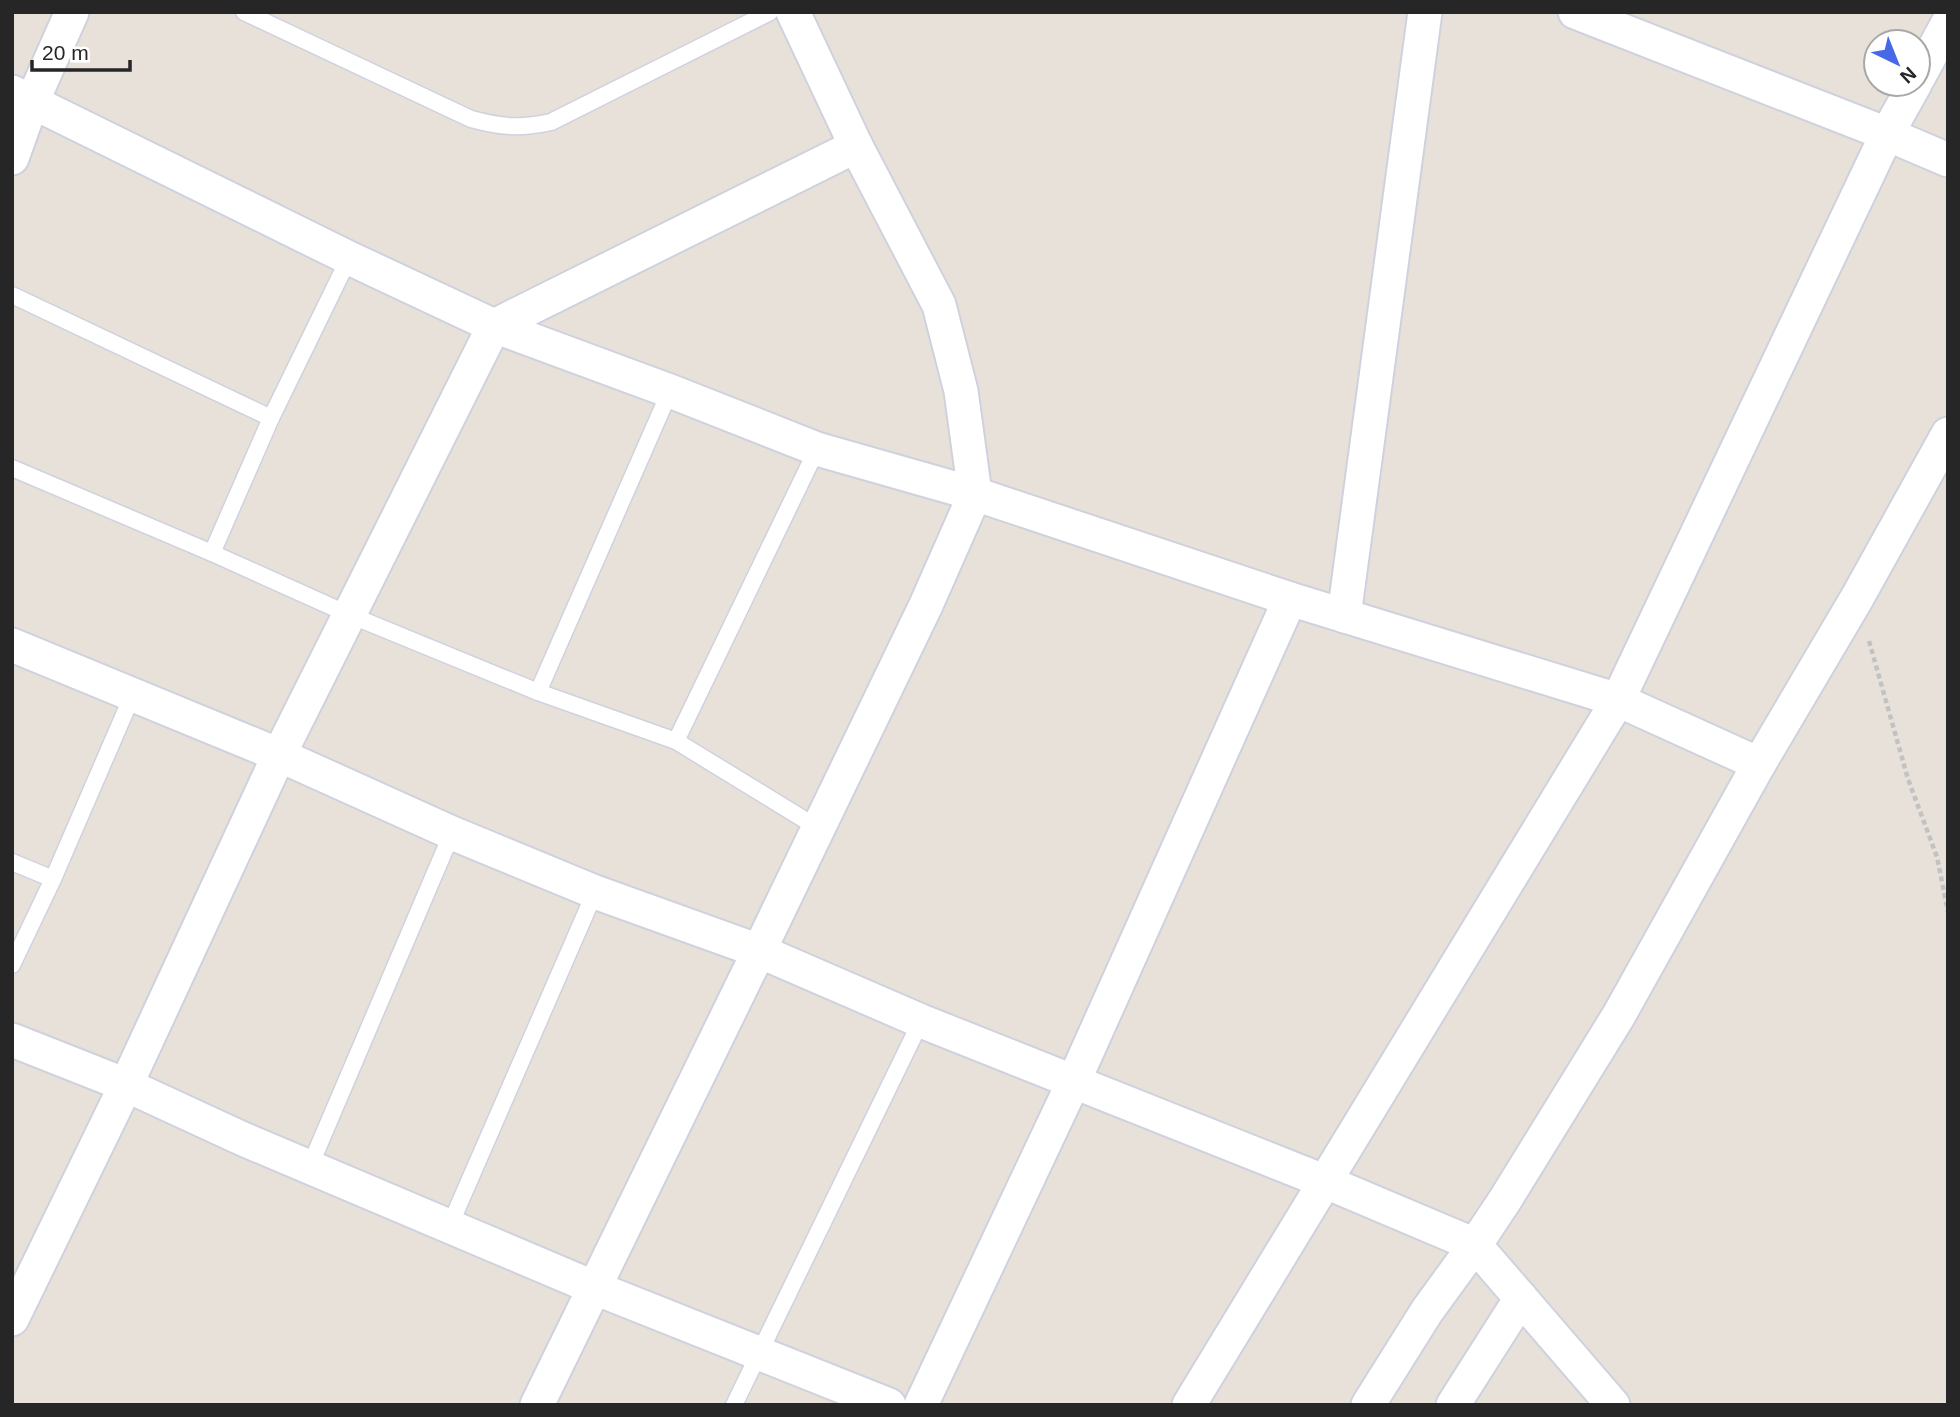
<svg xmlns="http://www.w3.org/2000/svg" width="1960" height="1417" viewBox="0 0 1960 1417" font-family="Arial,sans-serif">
<rect width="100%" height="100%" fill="#e8e1d9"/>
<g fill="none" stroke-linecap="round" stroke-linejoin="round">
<g stroke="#cfd2de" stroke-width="19">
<g id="lane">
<path d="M 244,12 L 471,119 C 501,127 520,129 551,122 L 770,12"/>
<path d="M 12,295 L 271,418"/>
<path d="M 12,468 L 212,553 L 350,615 L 538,692 L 676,741 L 818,828"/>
<path d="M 212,553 L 271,418 L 349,258"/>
<path d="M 538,692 L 670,391"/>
<path d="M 676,741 L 817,449"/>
<path d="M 12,862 L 53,879"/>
<path d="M 12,965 L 53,879 L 133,694"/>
<path d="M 310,1166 L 452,833"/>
<path d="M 450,1225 L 595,892"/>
<path d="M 734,1405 L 921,1021"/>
</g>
</g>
<g stroke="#cfd2de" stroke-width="37">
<g id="street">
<path d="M 1575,12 L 1887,134 L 1948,160"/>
<path d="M 1918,78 L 1948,23"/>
<path d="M 12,92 L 349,258 L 494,326 L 670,391 L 817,449 L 975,494 L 1290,599 L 1618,700 L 1759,764"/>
<path d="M 12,158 L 32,102 L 72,12"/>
<path d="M 1344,616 L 1425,12"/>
<path d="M 12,645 L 279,755 L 452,833 L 595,892 L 759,951 L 921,1021 L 1326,1182 L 1475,1245 L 1613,1405"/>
<path d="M 12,1040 L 126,1085 L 243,1139 L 595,1288 L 889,1405"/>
<path d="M 12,1319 L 126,1085 L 279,755 L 494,326 L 856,146"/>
<path d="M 537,1405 L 759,951 L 926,605 L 975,494 L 961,391 L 939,305 L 856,146 L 793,12"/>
<path d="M 921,1405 L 1073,1083 L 1290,599"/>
<path d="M 1189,1405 L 1618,700 L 1887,134 L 1915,84"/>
<path d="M 1368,1405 L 1427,1311 L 1475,1245 L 1505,1200 L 1619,1015 L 1759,764 L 1857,598 L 1948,434"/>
<path d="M 1453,1405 L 1521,1298"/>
</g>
</g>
<path stroke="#c2c2c2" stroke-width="4.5" stroke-dasharray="5 3.5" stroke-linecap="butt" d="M 1869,641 L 1908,779 L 1937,857 L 1948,912"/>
<use href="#lane" stroke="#fff" stroke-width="16"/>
<use href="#street" stroke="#fff" stroke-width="33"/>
</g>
<rect width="1960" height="1417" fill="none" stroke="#262626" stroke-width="28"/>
<g transform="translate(1897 63) rotate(137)"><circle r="33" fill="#ffffff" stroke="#a8a8a8" stroke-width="2"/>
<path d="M0-5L12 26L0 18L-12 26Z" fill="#4769e7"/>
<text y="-10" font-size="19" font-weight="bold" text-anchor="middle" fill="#262626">N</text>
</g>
<path d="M32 60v10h98v-10" fill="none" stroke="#262626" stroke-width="3.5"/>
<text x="42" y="60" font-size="21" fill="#262626" stroke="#ffffff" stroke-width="5" paint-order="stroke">20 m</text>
</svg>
